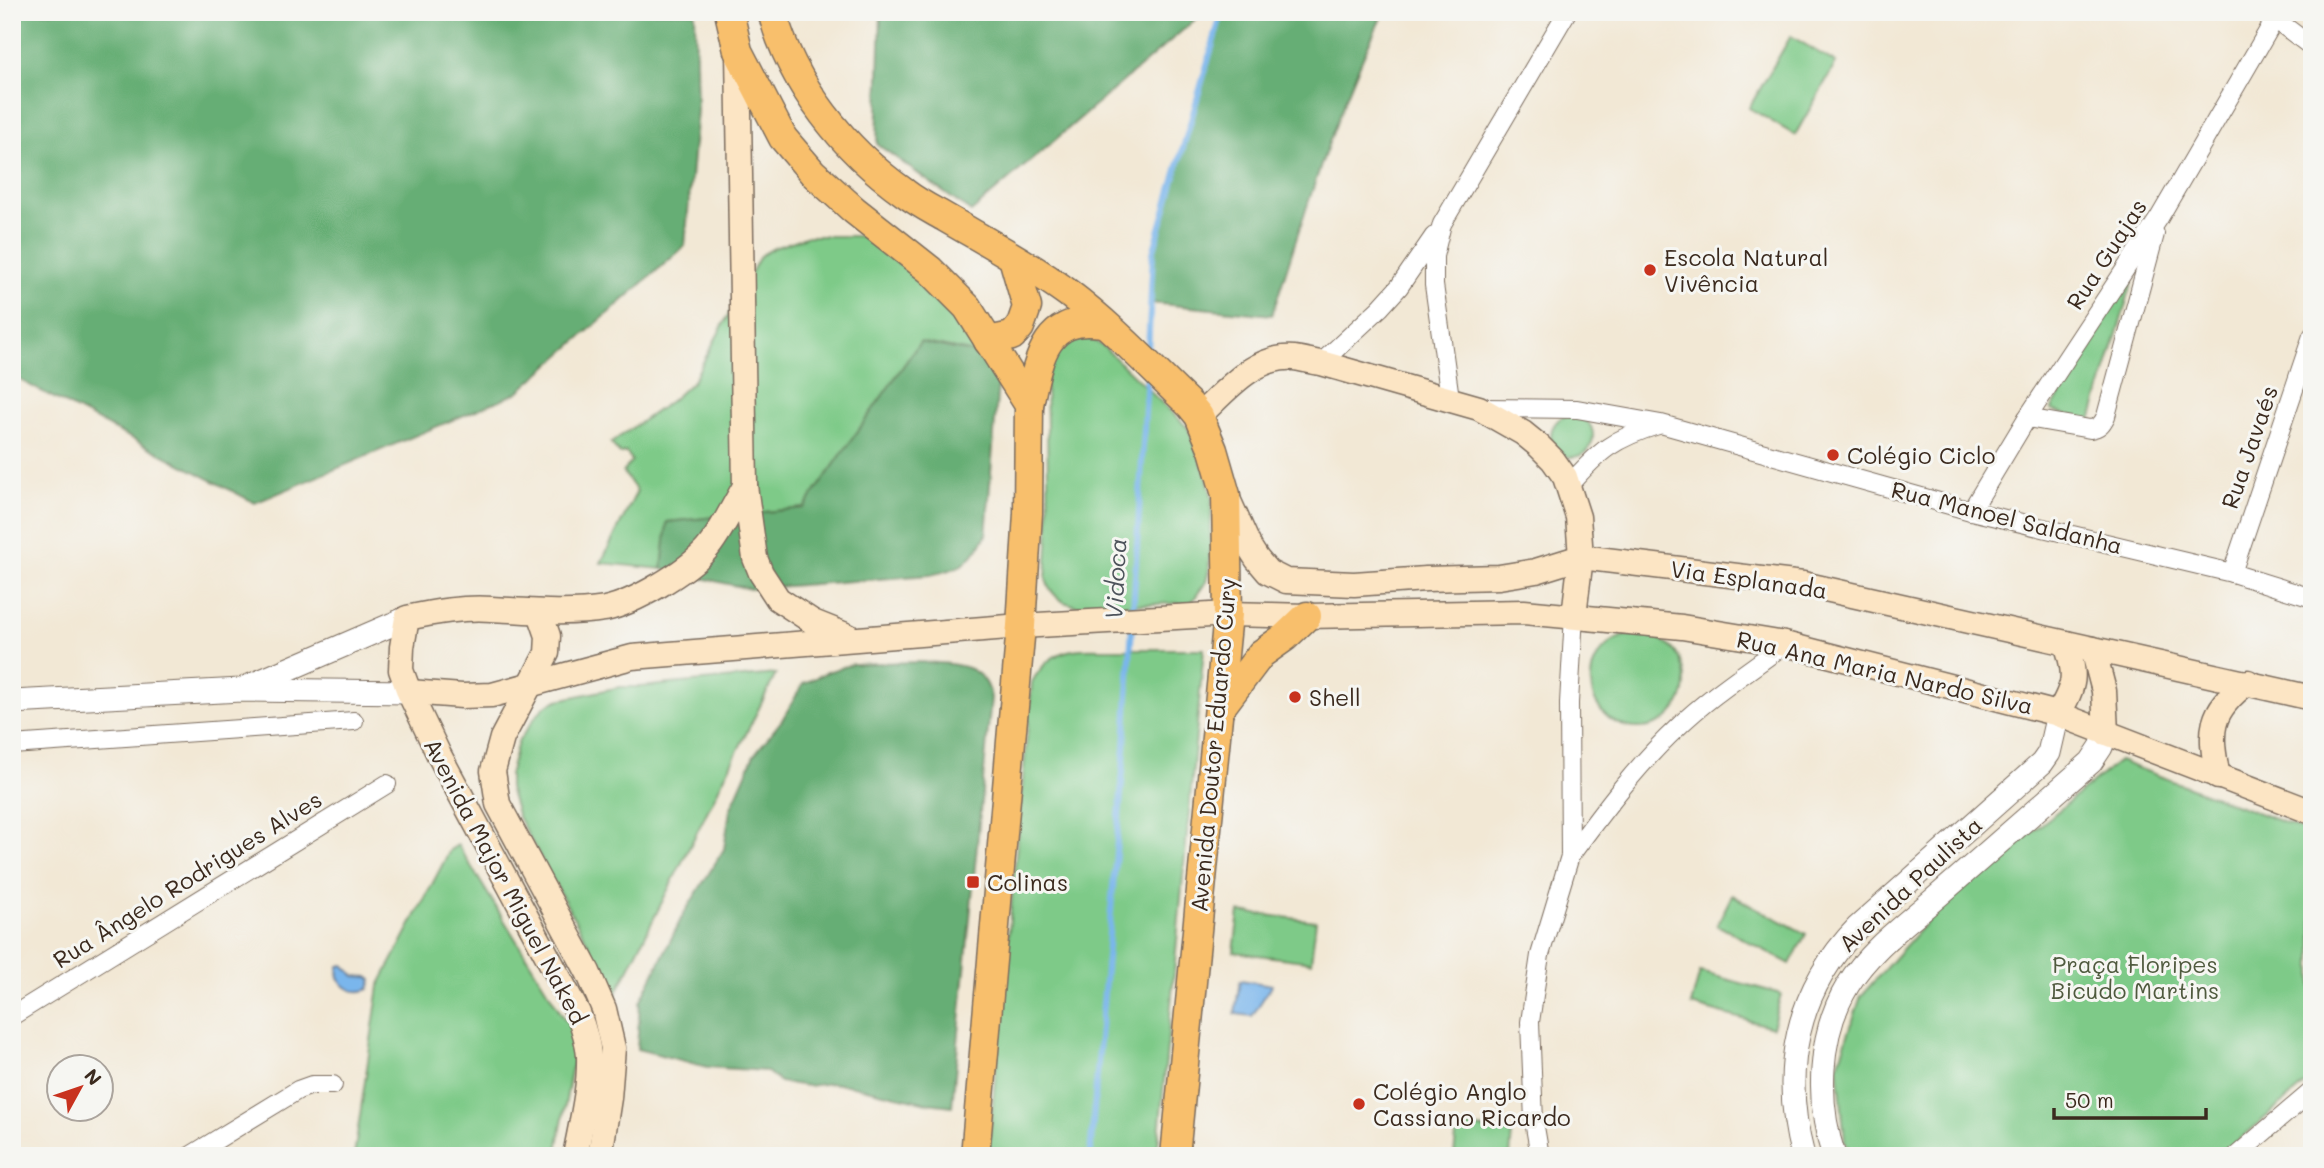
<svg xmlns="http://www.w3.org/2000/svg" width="2324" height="1168" viewBox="0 0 2324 1168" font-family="Mali,sans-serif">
<rect width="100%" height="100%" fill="#f6f6f2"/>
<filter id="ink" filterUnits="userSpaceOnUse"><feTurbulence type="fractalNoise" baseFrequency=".0143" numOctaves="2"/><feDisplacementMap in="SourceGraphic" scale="14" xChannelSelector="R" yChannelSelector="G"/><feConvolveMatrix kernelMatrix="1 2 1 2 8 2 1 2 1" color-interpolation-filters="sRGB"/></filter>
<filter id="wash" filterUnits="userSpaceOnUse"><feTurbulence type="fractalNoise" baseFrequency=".00686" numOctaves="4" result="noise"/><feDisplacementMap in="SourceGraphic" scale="28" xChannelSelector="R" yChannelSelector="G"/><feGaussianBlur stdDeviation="1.57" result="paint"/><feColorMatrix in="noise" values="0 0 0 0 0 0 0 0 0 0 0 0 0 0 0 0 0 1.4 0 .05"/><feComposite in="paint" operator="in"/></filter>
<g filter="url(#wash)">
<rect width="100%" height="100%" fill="#f2e8d5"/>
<g fill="#7eca88" stroke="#5c7a53" stroke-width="2">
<path d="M 1791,36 L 1836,63 L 1795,135 L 1749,108 Z"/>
<path d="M 808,236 L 861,236 L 919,277 L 980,354 L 920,342 L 804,508 L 668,522 L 662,569 L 601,563 L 637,491 L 623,472 L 632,461 L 626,452 L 620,454 L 611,443 L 672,400 L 693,381 L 760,256 L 774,248 Z"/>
<path d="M 2138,263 L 2090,424 L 2051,410 Z"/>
<path d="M 1081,336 L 1093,340 L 1105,348 L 1188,428 L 1208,480 L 1212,498 L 1209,569 L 1206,582 L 1191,603 L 1077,606 L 1064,602 L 1055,595 L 1049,588 L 1046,579 L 1049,529 L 1046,379 L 1055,353 L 1070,338 Z"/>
<circle cx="1572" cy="436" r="21"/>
<circle cx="1638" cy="681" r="47"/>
<path d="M 1122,649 L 1204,649 L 1157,1156 L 988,1156 L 1032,682 C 1055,641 1081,650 1122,649 Z"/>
<path d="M 776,674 L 616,994 L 518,817 L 509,788 L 509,775 L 518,742 L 536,716 L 545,706 L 558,700 L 620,687 L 640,687 Z"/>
<path d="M 2119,761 L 2312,833 L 2312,1078 L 2220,1156 L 1853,1156 L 1845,1143 L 1838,1065 L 1861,996 L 1937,910 Z"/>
<path d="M 458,845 L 577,1039 L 556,1156 L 354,1156 L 379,986 L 450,850 Z"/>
<path d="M 1732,895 L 1806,934 L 1790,964 L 1717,925 Z"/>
<path d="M 1239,912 L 1316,921 L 1311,962 L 1234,952 Z"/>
<path d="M 1700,972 L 1781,994 L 1772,1027 L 1691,1005 Z"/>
<path d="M 1457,1126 L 1512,1132 L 1510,1156 L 1454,1156 Z"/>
</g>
<g fill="#66ae74" stroke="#506c49" stroke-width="2">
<path d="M 12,12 L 695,12 L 697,110 L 685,246 L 517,393 L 255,503 L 12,376 Z"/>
<path d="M 881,12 L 1204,12 L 971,212 L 877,144 Z"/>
<path d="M 1222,12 L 1384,12 C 1336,109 1305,212 1272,315 L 1151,303 L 1153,253 Z"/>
<path d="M 920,342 L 980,354 L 998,383 L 986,536 C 968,565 963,568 930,575 L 750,589 L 662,569 L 667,522 L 804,508 Z"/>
<path d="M 853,664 C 882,664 951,657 974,671 C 985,678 989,686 991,698 L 952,1106 L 927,1103 L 853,1086 L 831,1083 L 808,1086 L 780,1082 L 766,1071 L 707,1067 L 637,1049 L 640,1002 L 683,915 L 724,849 L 730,810 L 754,755 L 782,720 L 803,684 L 827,672 Z"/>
</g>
<g fill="#7ab6ec" stroke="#5a7085" stroke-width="2">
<path d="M 344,965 L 355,976 L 368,977 L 372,980 L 369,989 C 353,996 335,985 339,966 Z"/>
<path d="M 1240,980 L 1272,985 L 1252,1016 L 1235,1014 Z"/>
</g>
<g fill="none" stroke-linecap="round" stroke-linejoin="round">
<g stroke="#7ab6ec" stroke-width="6">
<path d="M 1148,351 L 1153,253 L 1222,12"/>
<path d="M 1133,613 L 1147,376"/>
<path d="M 1090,1156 L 1125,747 L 1132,624"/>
</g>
</g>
</g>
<g filter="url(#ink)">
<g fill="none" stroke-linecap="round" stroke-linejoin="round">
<g stroke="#7b6c5e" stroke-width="20">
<g id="minor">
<path d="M 2267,13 L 2312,47"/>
<path d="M 1321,363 L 1380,308 L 1399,287 L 1434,236"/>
<path d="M 1450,398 L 1434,285 L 1434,256 L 1442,224 L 1567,12"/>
<path d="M 1482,408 L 1577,409 L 1661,424 L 1971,511 L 2232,573 L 2312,598"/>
<path d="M 2027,418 L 2090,429 C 2099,428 2102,424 2106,416 L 2155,234"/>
<path d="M 1569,485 C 1599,451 1614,438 1658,425"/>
<path d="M 1971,511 L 2027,418 L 2159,218 L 2275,19"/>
<path d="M 2232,573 L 2312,336"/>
<path d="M 12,745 L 354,721"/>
<path d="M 1570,856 C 1603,811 1637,765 1678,727 C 1710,696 1749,671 1785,644"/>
<path d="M 12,1016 L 387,784"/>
<path d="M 190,1156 L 298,1090 L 312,1085 L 333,1085"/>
<path d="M 1540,1156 L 1534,1121 L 1530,1022 L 1540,955 L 1570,856 L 1569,703 L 1574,615"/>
<path d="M 2236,1156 L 2312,1091"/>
</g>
</g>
<g stroke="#7b6c5e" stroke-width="25">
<g id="tertiary">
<path d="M 247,687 L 407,618"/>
<path d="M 12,702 L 241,690 L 409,692"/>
<path d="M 1803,1156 C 1780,1070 1796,991 1858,927 L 2042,763 L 2049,753 L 2058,714"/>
<path d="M 1834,1156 C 1816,1102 1818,1034 1848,985 C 1870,949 1907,923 1939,895 C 1990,851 2040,806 2091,762 L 2101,747 L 2106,733"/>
</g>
</g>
<g stroke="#7b6c5e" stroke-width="27">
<g id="secondary">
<path d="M 738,51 L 745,486 L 755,558 L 761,573 L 778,599 L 813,622 L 848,636"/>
<path d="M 1199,416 C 1226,391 1254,355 1294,358 C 1303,359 1312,362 1321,363 L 1479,408 L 1523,433 L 1539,446 L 1553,460 L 1565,477 L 1578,517 L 1581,557 L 1574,615"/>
<path d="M 1228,499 L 1250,548 L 1257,559 L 1268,572 L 1286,581 L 1354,584 L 1426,579 L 1499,577 L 1536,571 L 1581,557 L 1803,584 L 2312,698"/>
<path d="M 540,613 L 548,636 L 547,653 L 502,738 L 493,771 L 498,804 L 588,972 L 604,1009 L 613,1048 L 609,1098 L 600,1156"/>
<path d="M 2093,649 L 2104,691 L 2106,733"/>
<path d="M 409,692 L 462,696 L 492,695 L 632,657 L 1021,626 L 1228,614 L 1307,616 L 1524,612 L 1682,627 L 1785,644 L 2058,714 L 2312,812"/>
<path d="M 2058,714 C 2075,685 2077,676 2066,643"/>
<path d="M 2218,777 C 2209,731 2208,712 2248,682"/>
<path d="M 575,1156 C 581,1124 590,1089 589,1056 C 588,1041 583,1026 578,1013 L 439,755 L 409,692 L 401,670 L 402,647 L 407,618 C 435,612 463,607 492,609 C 529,611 567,615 605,609 C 634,603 686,572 706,550 C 719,536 735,503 745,486"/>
</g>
</g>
<g stroke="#7b6c5e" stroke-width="31">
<g id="primary">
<path d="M 729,12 L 738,51 L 783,138 L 813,173 L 854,210 L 930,270 L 967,307 L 1029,405 L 1028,513 L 1021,626 L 975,1156"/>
<path d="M 772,12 C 792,85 844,150 905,193 C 918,203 932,210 946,218 C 987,242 1030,265 1068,293 C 1112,326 1150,367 1190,405 L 1199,416 L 1213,450 L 1226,495 L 1228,614 L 1175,1156"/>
<path d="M 988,341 L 1012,336 L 1020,327 L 1027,307 L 1013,258"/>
<path d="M 1029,405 C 1038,361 1044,314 1102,323"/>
<path d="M 1221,707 L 1261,654 L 1285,637 L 1307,616"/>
</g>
</g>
<use href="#minor" stroke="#fff" stroke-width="18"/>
<use href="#tertiary" stroke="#fff" stroke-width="23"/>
<use href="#secondary" stroke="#fce5c4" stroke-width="24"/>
<use href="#primary" stroke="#f8bf6c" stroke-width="28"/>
</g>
</g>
<g fill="#c8321e" stroke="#f6f6f2" stroke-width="2.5">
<circle cx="1650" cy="270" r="7"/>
<circle cx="1833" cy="455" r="7"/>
<circle cx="1295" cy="697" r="7"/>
<rect x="966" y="875" width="14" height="14" rx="3.5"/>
<circle cx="1359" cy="1104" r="7"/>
</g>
<g text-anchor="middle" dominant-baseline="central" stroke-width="6" stroke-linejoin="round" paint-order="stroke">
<g font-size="23" fill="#3b2a1e" stroke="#f6f6f2">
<text transform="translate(2106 254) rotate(-57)">Rua Guajas</text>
<text transform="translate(2249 447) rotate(-71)">Rua Javaés</text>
<text transform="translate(2007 517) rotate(14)">Rua Manoel Saldanha</text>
<text transform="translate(1749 579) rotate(8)">Via Esplanada</text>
<text transform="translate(1885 672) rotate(13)">Rua Ana Maria Nardo Silva</text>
<text transform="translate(1213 745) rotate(-85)">Avenida Doutor Eduardo Cury</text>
<text transform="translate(187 879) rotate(-32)">Rua Ângelo Rodrigues Alves</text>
<text transform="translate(506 881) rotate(62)">Avenida Major Miguel Naked</text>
<text transform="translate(1910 884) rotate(-43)">Avenida Paulista</text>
</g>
<g font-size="23" fill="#3b2a1e" stroke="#f6f6f2" text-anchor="start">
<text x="1664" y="257">Escola Natural<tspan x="1664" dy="26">Vivência</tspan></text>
<text x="1847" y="455">Colégio Ciclo</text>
<text x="1309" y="697">Shell</text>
<text x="987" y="882">Colinas</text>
<text x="1373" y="1091">Colégio Anglo<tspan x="1373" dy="26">Cassiano Ricardo</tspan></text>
</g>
<g font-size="23" fill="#4f5a3e" stroke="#f6f6f2">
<text x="2135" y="964">Praça Floripes<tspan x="2135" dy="26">Bicudo Martins</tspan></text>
</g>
<g font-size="24" font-style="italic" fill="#4e545c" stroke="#f6f6f2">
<text transform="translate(1115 579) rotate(-87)">Vidoca</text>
</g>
</g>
<rect width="2324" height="1168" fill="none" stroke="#f6f6f2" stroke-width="42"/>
<g transform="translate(80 1088) rotate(50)"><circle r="33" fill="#f6f6f2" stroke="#aba49d" stroke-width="2"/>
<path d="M0-5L12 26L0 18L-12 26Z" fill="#c8321e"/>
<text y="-10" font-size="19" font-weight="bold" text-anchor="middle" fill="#3b2a1e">N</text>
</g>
<path d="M2054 1108v10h152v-10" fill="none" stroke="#3b2a1e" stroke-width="3.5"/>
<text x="2065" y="1108" font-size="21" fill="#3b2a1e" stroke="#f6f6f2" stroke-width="5" paint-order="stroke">50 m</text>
</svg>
